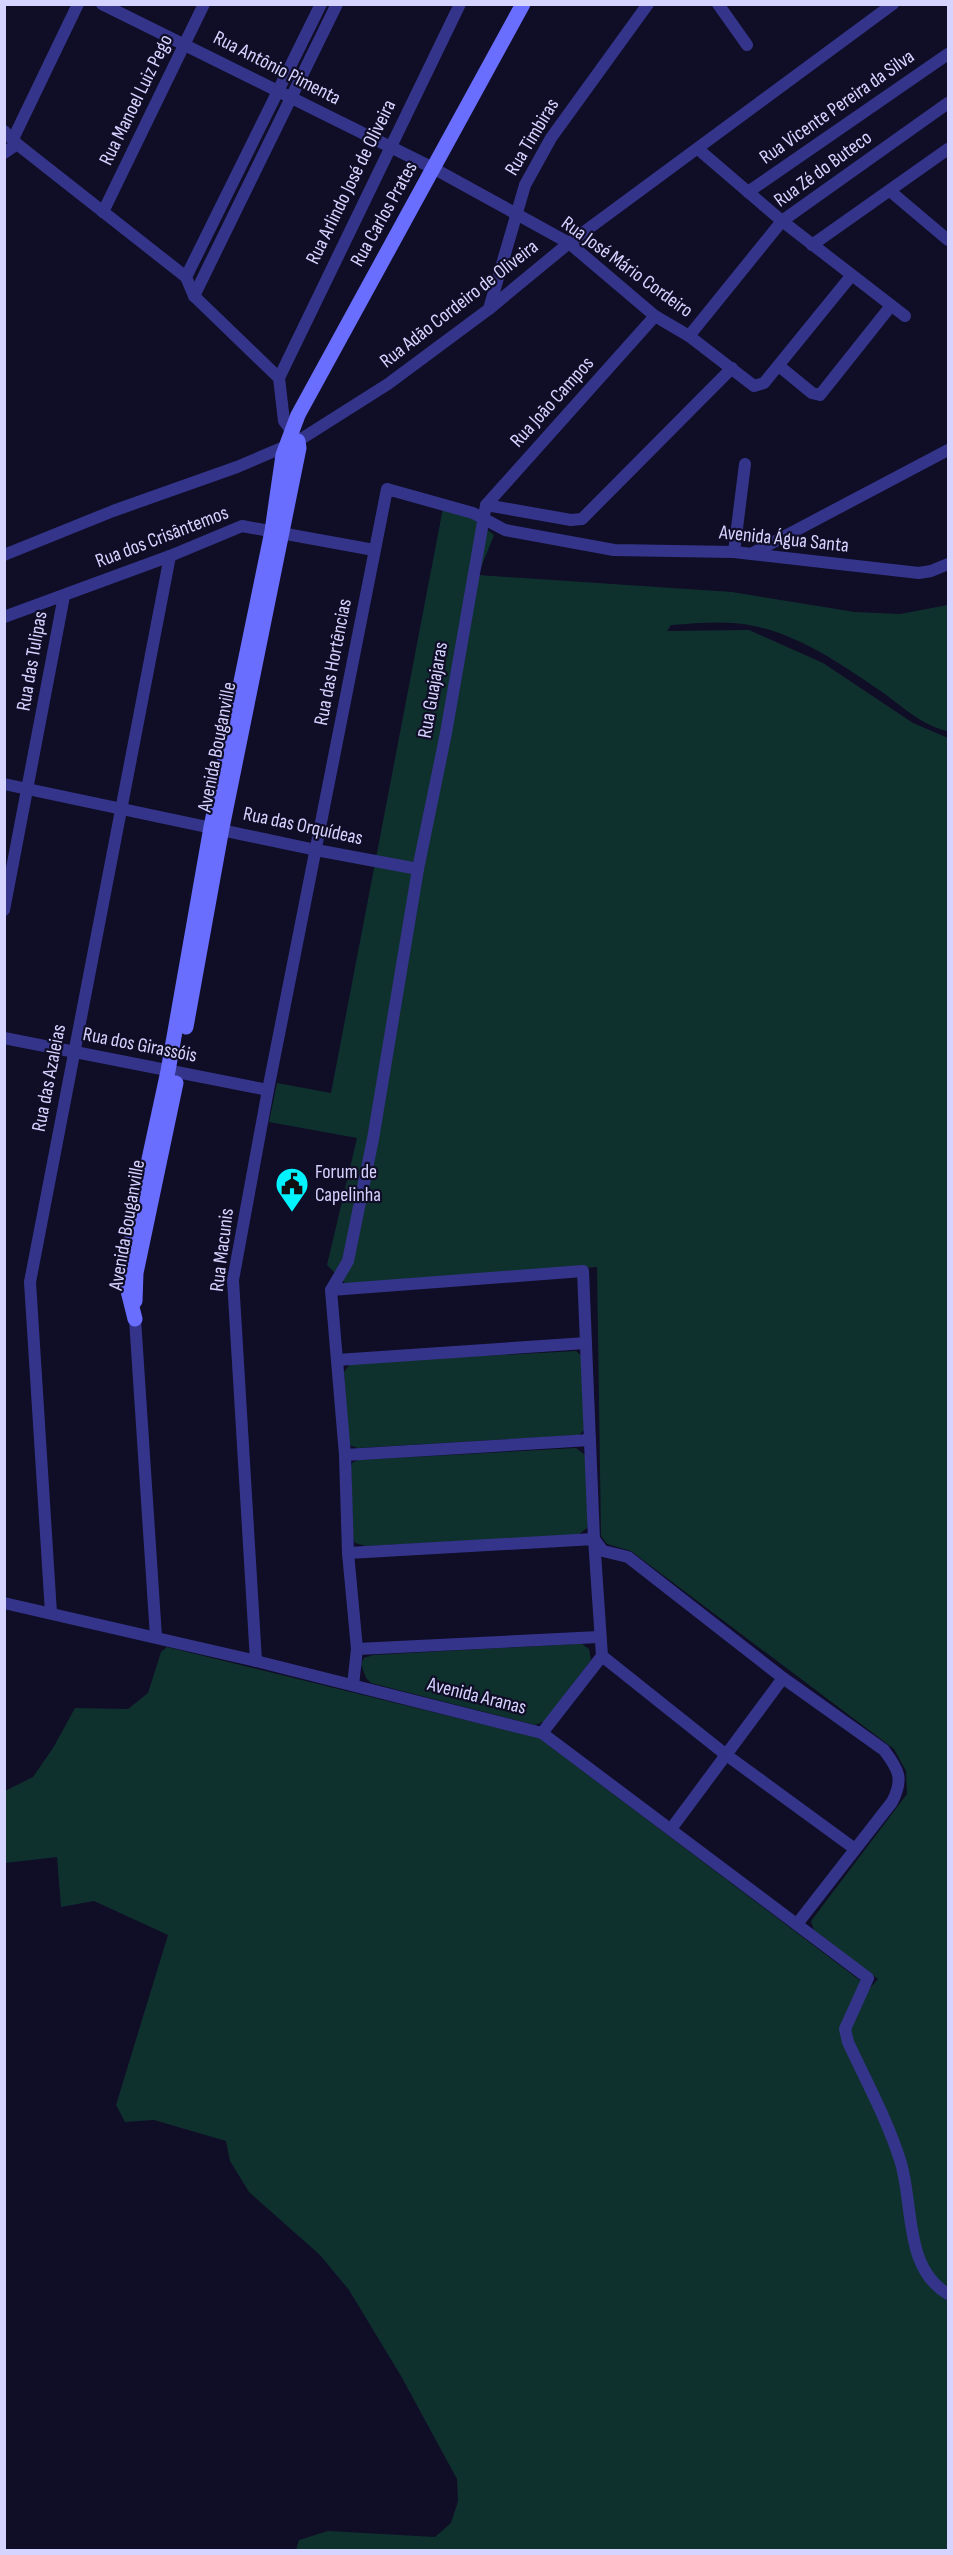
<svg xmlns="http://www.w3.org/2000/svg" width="953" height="2555" viewBox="0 0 953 2555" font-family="'Sofia Sans Condensed',sans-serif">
<rect width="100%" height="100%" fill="#100d27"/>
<g fill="#0f312e">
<path d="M 443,508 L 472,518 L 494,535 L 478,575 L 732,592 L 855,612 L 900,614 L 948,605 L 948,731 C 927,728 902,707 885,694 C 845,667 802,636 754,626 C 728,620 698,623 671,625 L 667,631 L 749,630 L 823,663 L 913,723 L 948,738 L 948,2550 L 296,2550 L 299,2540 L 328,2531 L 435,2537 L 451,2523 L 458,2501 L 457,2479 L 401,2376 L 349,2290 L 320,2255 L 249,2192 L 230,2161 L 226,2141 L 154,2120 L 125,2122 L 116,2105 L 168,1935 L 94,1901 L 61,1907 L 57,1857 L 5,1863 L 5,1791 L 33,1777 L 53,1748 L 75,1708 L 128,1709 L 148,1693 L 161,1652 L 167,1647 L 539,1738 L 870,1988 L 878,1979 L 814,1930 L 811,1921 L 907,1794 L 906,1771 L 894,1749 L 631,1551 L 607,1544 L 601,1536 L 597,1267 L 346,1284 L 327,1265 L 357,1138 L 269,1122 L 277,1083 L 331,1093 Z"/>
<path d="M 576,1351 L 582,1356 L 584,1430 L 579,1435 L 358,1448 L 349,1445 L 344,1372 L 351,1363 Z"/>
<path d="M 576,1448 L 585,1455 L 589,1522 L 587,1528 L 578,1535 L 366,1546 L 355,1543 L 353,1537 L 351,1467 L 352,1463 L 358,1460 Z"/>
<path d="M 577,1644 L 582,1644 L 589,1649 L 591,1660 L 545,1721 L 535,1725 L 371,1683 L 366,1678 L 361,1664 L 364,1658 L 373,1655 Z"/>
</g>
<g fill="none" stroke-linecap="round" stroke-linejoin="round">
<g stroke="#34358a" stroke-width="12">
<path d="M 102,4 L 433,168 L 569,243 L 655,316 L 689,336 L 754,386 L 764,383 L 851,276"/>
<path d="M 718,4 L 747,45"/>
<path d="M 4,131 L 17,144 L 186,277 L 194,296 L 279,378 L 284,421 L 296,437"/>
<path d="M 13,139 L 78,4"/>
<path d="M 698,149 L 782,221 L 905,316"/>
<path d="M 4,153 L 17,144"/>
<path d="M 890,191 L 948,240"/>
<path d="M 748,192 L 948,54"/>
<path d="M 103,212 L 204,4"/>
<path d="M 812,245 L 948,149"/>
<path d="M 186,277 L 321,4"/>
<path d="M 194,296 L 337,4"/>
<path d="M 489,309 L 525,185 L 551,138 L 648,4"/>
<path d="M 689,336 L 782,221 L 948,103"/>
<path d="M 779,366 L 812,393 L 820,395 L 890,307"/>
<path d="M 279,378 L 460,4"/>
<path d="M 486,505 L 571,520 L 582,519 L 732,368"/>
<path d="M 734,552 L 745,464"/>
<path d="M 751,554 L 948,450"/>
<path d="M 4,555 L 113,511 L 237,467 L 298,441 L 388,384 L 489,309 L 569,243 L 893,4"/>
<path d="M 4,617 L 170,556 L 242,526 L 374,550"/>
<path d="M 4,784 L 316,850 L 418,869"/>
<path d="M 4,910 L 64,596"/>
<path d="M 4,1038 L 268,1090"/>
<path d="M 331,1290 L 583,1271 L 594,1539 L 602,1656 L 542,1733"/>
<path d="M 135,1319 L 156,1637"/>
<path d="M 337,1360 L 586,1343"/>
<path d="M 345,1455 L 590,1440"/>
<path d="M 348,1553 L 594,1539 L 603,1551 L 628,1557 L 783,1678 L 884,1750 C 899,1770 904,1779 892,1802 L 797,1924"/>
<path d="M 4,1603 L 256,1661 L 542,1733 L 868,1978 L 845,2029 L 848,2042 C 866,2081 887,2119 900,2160 C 914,2202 903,2268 948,2294"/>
<path d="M 51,1613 L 30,1282 L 170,556"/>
<path d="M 357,1649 L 599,1637"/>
<path d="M 602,1656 L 725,1754 L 855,1849"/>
<path d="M 256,1661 L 233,1280 L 268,1090 L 387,489 L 473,513 L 505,530 L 614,550 L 734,552 L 919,573 L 931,571 L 948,564"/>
<path d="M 353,1685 L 357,1649 L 348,1553 L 345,1455 L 331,1290 L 348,1261 L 373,1139 L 418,869 L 446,733 L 486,505 L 655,316"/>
<path d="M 671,1829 L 783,1678"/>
</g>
<g stroke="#6a6eff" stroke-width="15">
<path d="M 186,1027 L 222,828 L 299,448 L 298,441"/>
<path d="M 135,1301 L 136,1273 L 176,1083"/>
<path d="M 135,1319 L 124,1275 L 168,1071 L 211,827 L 272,531 L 283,455 L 298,415 L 523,4"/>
</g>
</g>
<defs>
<g id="civic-pin" transform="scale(1.725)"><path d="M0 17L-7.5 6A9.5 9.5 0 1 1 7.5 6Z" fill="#00f3fe" stroke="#100d27"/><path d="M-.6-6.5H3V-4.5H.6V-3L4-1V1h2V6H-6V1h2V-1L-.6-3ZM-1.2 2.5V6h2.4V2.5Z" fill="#111"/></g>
</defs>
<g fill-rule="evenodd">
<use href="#civic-pin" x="292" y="1184"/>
</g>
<g text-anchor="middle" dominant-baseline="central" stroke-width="4.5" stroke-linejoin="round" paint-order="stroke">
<g font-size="20" fill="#d5d3ff" stroke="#100d27">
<text transform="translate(277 68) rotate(27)">Rua Antônio Pimenta</text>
<text transform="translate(136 100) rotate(-64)">Rua Manoel Luiz Pego</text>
<text transform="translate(837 107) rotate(-35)">Rua Vicente Pereira da Silva</text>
<text transform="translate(532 137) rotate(-59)">Rua Timbiras</text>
<text transform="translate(823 169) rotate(-36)">Rua Zé do Buteco</text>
<text transform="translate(351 182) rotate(-64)">Rua Arlindo José de Oliveira</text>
<text transform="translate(384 214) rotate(-61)">Rua Carlos Prates</text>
<text transform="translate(627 267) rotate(36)">Rua José Mário Cordeiro</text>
<text transform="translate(459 304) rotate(-38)">Rua Adão Cordeiro de Oliveira</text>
<text transform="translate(552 402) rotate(-48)">Rua João Campos</text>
<text transform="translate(162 537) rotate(-21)">Rua dos Crisântemos</text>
<text transform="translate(784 539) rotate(6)">Avenida Água Santa</text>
<text transform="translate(32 661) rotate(-80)">Rua das Tulipas</text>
<text transform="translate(333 662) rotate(-79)">Rua das Hortências</text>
<text transform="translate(433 690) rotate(-80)">Rua Guajajaras</text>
<text transform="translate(217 747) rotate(-79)">Avenida Bouganville</text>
<text transform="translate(303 826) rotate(12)">Rua das Orquídeas</text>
<text transform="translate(140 1045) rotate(11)">Rua dos Girassóis</text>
<text transform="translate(49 1078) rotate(-79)">Rua das Azaleias</text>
<text transform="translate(127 1225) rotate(-80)">Avenida Bouganville</text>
<text transform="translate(222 1250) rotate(-83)">Rua Macunis</text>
<text transform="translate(477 1696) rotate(14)">Avenida Aranas</text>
</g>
<g font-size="20" fill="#d5d3ff" stroke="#100d27" text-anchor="start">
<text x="315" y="1172">Forum de<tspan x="315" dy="23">Capelinha</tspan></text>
</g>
</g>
<rect width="953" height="2555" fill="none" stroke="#d5d3ff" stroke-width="12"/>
</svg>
